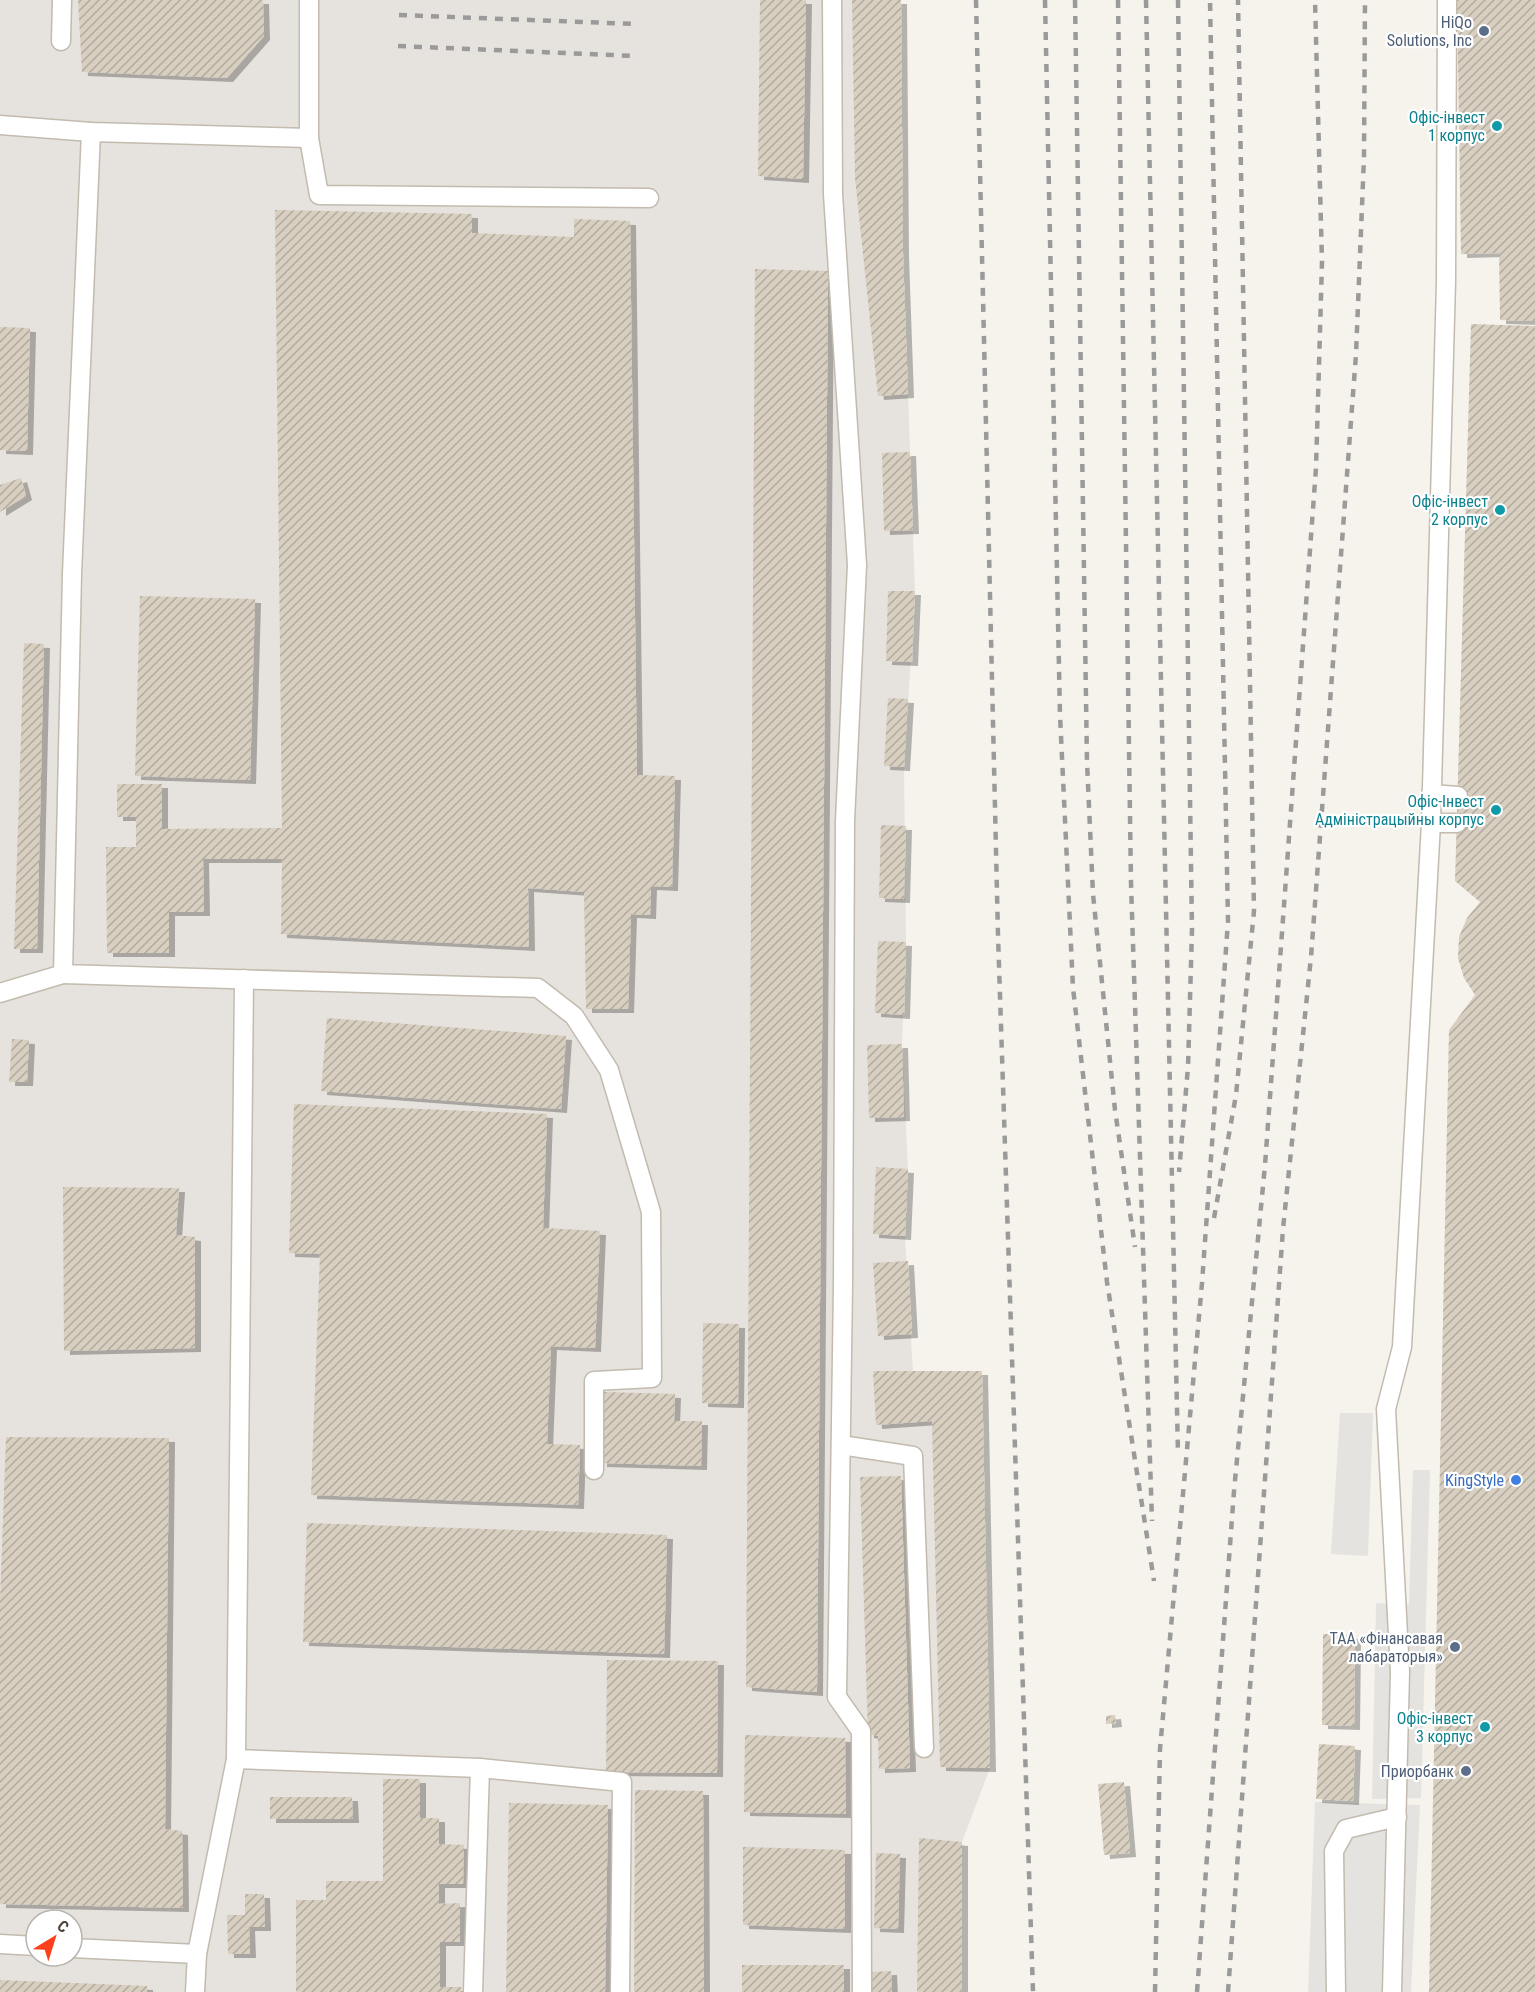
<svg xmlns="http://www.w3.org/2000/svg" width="1535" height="1992" viewBox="0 0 1535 1992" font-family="'Roboto Condensed',sans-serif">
<defs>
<pattern id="building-hatch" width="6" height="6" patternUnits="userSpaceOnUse" patternTransform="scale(1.5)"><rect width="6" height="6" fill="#d8cfc1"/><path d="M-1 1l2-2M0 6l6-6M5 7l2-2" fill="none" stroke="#b1aa9e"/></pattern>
<filter id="shadow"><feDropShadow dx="6" dy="4" stdDeviation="0" flood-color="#0004"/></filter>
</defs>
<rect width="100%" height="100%" fill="#f6f3ec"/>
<path fill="#e6e2dd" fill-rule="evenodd" d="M 0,0 L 901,0 L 903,253 L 915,591 L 904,767 L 906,942 L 902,1044 L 908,1169 L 905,1236 L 913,1372 L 982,1371 L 990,1768 L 962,1842 L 962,1992 L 0,1992 ZM 36,1920 L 72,1920 L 72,1956 L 36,1956 Z"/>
<g fill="#e5e3e0">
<path d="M 1340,1413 L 1373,1413 L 1368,1556 L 1331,1554 Z"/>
<path d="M 1413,1470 L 1430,1470 L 1421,1798 L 1372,1799 L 1376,1603 L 1409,1605 Z"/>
<path d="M 1315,1802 L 1420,1805 L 1411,1992 L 1308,1992 Z"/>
</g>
<g fill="url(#building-hatch)" filter="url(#shadow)">
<path d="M 78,0 L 263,0 L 264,36 L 227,78 L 82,72 Z"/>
<path d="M 760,0 L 806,0 L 803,179 L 758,176 Z"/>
<path d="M 852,0 L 901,0 L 903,253 L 908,394 L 878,396 L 855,178 Z"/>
<path d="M 1457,0 L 1535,0 L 1535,321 L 1500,320 L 1499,253 L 1461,254 Z"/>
<path d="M 275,210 L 472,214 L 472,233 L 574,237 L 574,219 L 630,221 L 637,775 L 675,776 L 672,887 L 651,886 L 650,915 L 631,914 L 628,1009 L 586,1009 L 584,892 L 528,888 L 529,947 L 281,934 L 282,859 L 203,859 L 204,912 L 169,912 L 169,953 L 107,953 L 106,847 L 136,847 L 136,817 L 117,817 L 117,784 L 162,784 L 162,829 L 282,828 Z"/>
<path d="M 755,269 L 828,271 L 817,1692 L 746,1687 Z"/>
<path d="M 1471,324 L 1535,326 L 1535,1992 L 1429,1992 L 1449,1030 L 1475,995 L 1464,978 L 1458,958 L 1459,937 L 1467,918 L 1480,902 L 1455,881 Z"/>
<path d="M 0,327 L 30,328 L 27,451 L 0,450 Z"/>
<path d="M 910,452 L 913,530 L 884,531 L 882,453 Z"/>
<path d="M 21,478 L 26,496 L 0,512 L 0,485 Z"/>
<path d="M 888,591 L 915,591 L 912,662 L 886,661 Z"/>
<path d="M 140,596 L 255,599 L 250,780 L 135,776 Z"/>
<path d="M 24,643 L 44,644 L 37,949 L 14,949 Z"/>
<path d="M 888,698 L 908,699 L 904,767 L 884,766 Z"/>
<path d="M 881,825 L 906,826 L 904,899 L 879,898 Z"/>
<path d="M 878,941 L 906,942 L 904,1015 L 875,1013 Z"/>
<path d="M 327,1018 L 566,1036 L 561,1109 L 321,1091 Z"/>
<path d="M 12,1039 L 29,1040 L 27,1082 L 9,1082 Z"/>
<path d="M 902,1044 L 904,1117 L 869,1118 L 867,1045 Z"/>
<path d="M 294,1104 L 547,1114 L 543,1228 L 600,1231 L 595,1348 L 551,1346 L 547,1444 L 580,1445 L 578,1505 L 311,1495 L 320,1254 L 289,1253 Z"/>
<path d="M 876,1167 L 908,1169 L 905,1236 L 873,1234 Z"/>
<path d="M 63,1187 L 179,1188 L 176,1235 L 195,1237 L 195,1348 L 64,1351 Z"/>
<path d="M 908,1261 L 912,1334 L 878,1336 L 873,1263 Z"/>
<path d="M 703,1323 L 739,1324 L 738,1404 L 702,1403 Z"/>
<path d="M 873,1371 L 982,1371 L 990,1768 L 940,1767 L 932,1421 L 876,1425 Z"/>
<path d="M 604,1392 L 675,1394 L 674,1421 L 702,1421 L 701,1466 L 601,1463 Z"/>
<path d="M 6,1437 L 169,1438 L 165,1829 L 182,1831 L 183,1908 L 0,1904 L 0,1601 Z"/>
<path d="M 901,1476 L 910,1768 L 879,1769 L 878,1736 L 868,1734 L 860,1477 Z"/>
<path d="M 307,1523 L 667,1535 L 664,1654 L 303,1642 Z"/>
<path d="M 1323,1634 L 1355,1635 L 1354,1726 L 1322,1725 Z"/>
<path d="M 607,1660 L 718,1661 L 717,1773 L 606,1772 Z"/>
<path d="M 1115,1715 L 1116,1723 L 1106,1724 L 1106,1716 Z"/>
<path d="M 745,1735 L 845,1738 L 846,1814 L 744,1812 Z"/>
<path d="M 1319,1744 L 1355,1746 L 1353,1801 L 1316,1799 Z"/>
<path d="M 383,1779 L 420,1779 L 420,1818 L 439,1818 L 439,1844 L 464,1845 L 463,1884 L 439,1884 L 439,1904 L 460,1903 L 460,1942 L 440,1942 L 440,1987 L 461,1987 L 461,1992 L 296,1992 L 296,1900 L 326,1900 L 326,1881 L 383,1881 Z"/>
<path d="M 1124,1782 L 1130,1853 L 1104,1855 L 1098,1784 Z"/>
<path d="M 635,1790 L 703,1791 L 704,1992 L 634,1992 Z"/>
<path d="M 270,1797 L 352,1797 L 353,1819 L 270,1819 Z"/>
<path d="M 509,1803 L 608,1805 L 605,1992 L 506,1992 Z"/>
<path d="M 919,1838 L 962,1842 L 962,1992 L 917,1992 Z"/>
<path d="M 743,1847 L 845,1850 L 845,1929 L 743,1925 Z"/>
<path d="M 876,1853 L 900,1854 L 898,1929 L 874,1928 Z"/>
<path d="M 245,1894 L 264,1894 L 265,1927 L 249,1927 L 250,1954 L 228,1954 L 227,1915 L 245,1915 Z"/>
<rect x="742" y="1965" width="102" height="27"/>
<path d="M 891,1971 L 892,1992 L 870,1992 L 869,1972 Z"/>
<path d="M 0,1980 L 147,1986 L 147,1992 L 0,1992 Z"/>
</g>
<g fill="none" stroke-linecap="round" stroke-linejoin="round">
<g stroke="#c2bbae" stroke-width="21">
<g id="lane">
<path d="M 309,0 L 309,138 L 319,195 L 649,198"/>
<path d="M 832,0 L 833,194 L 857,565 L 845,821 L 843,1285 L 837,1697 L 861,1731 L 862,1992"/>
<path d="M 61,41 L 62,0"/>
<path d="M 0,125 L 91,132 L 309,138"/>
<path d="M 91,132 L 72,574 L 63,974 L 538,988 L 574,1016 L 609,1070 L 651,1212 L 652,1378 L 594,1381 L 594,1470"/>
<path d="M 1431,794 L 1458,796"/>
<path d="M 1431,823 L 1457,823"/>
<path d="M 0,993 L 63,974"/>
<path d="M 841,1445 L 913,1456 L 924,1748"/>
<path d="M 236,1759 L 480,1768 L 473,1992"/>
<path d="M 480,1768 L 622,1782 L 620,1992"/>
<path d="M 0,1944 L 36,1946"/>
<path d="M 72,1948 L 197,1954"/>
<path d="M 195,1992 L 197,1954 L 236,1759 L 244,979"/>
<path d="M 1336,1992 L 1334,1851 L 1346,1829 L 1397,1817"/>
<path d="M 1392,1992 L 1400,1672 L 1386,1409 L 1402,1347 L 1431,823 L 1446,282 L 1447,0"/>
</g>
</g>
<use href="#lane" stroke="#fff" stroke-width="18"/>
<g stroke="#9a9a9a" stroke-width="4.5" stroke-dasharray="8 8" stroke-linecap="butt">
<path d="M 976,0 L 998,935 L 1033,1992"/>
<path d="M 1045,0 L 1060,715 L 1073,988 L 1107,1282 L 1154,1581"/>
<path d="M 1075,0 L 1087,762 L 1093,894 L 1115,1110 L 1135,1247"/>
<path d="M 1118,0 L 1131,883 L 1152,1521"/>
<path d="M 1146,0 L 1178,1454"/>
<path d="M 1178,0 L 1192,930 L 1188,1067 L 1179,1172"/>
<path d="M 399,15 L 636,24"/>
<path d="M 398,46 L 636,56"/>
<path d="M 1214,1218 L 1236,1095 L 1254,911 L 1238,0"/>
<path d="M 1155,1992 L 1160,1749 L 1202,1283 L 1228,921 L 1210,0"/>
<path d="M 1197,1992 L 1234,1491 L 1265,1165 L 1316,468 L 1322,262 L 1315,0"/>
<path d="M 1228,1992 L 1283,1229 L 1311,957 L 1356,354 L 1364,157 L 1365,0"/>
</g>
</g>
<g fill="#5c6f8a" stroke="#fff" stroke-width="2">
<circle cx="1484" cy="31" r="6"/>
<circle cx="1455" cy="1647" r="6"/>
<circle cx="1466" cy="1771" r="6"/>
</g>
<g fill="#0f9aa8" stroke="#fff" stroke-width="2">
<circle cx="1497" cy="126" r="6"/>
<circle cx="1500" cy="510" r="6"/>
<circle cx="1496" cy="810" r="6"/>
<circle cx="1485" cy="1727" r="6"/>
</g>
<circle fill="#3f7fe0" stroke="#fff" stroke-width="2" cx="1516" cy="1480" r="6"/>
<g text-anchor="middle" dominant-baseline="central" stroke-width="4.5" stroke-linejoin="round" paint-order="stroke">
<g font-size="16" fill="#4e5e75" stroke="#fff" text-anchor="end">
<text x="1472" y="22">HiQo<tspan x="1472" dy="18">Solutions, Inc</tspan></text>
<text x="1443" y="1638">ТАА «Фінансавая<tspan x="1443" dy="18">лабараторыя»</tspan></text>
<text x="1454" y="1771">Приорбанк</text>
</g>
<g font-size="16" fill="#0d838f" stroke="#fff" text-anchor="end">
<text x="1485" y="117">Офіс-інвест<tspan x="1485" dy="18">1 корпус</tspan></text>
<text x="1488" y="501">Офіс-інвест<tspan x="1488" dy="18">2 корпус</tspan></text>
<text x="1484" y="801">Офіс-Інвест<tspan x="1484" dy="18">Адміністрацыйны корпус</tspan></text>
<text x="1473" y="1718">Офіс-інвест<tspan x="1473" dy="18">3 корпус</tspan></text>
</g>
<g font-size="16" fill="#366cbe" stroke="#fff" text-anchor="end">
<text x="1504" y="1480">KingStyle</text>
</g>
</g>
<g transform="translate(54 1938) rotate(38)"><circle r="28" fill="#ffffff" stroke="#b7b4b0" stroke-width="1.5"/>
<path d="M0-4.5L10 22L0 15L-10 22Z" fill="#fc3f1d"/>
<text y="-9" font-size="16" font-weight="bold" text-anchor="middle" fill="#4b4439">С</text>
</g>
</svg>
